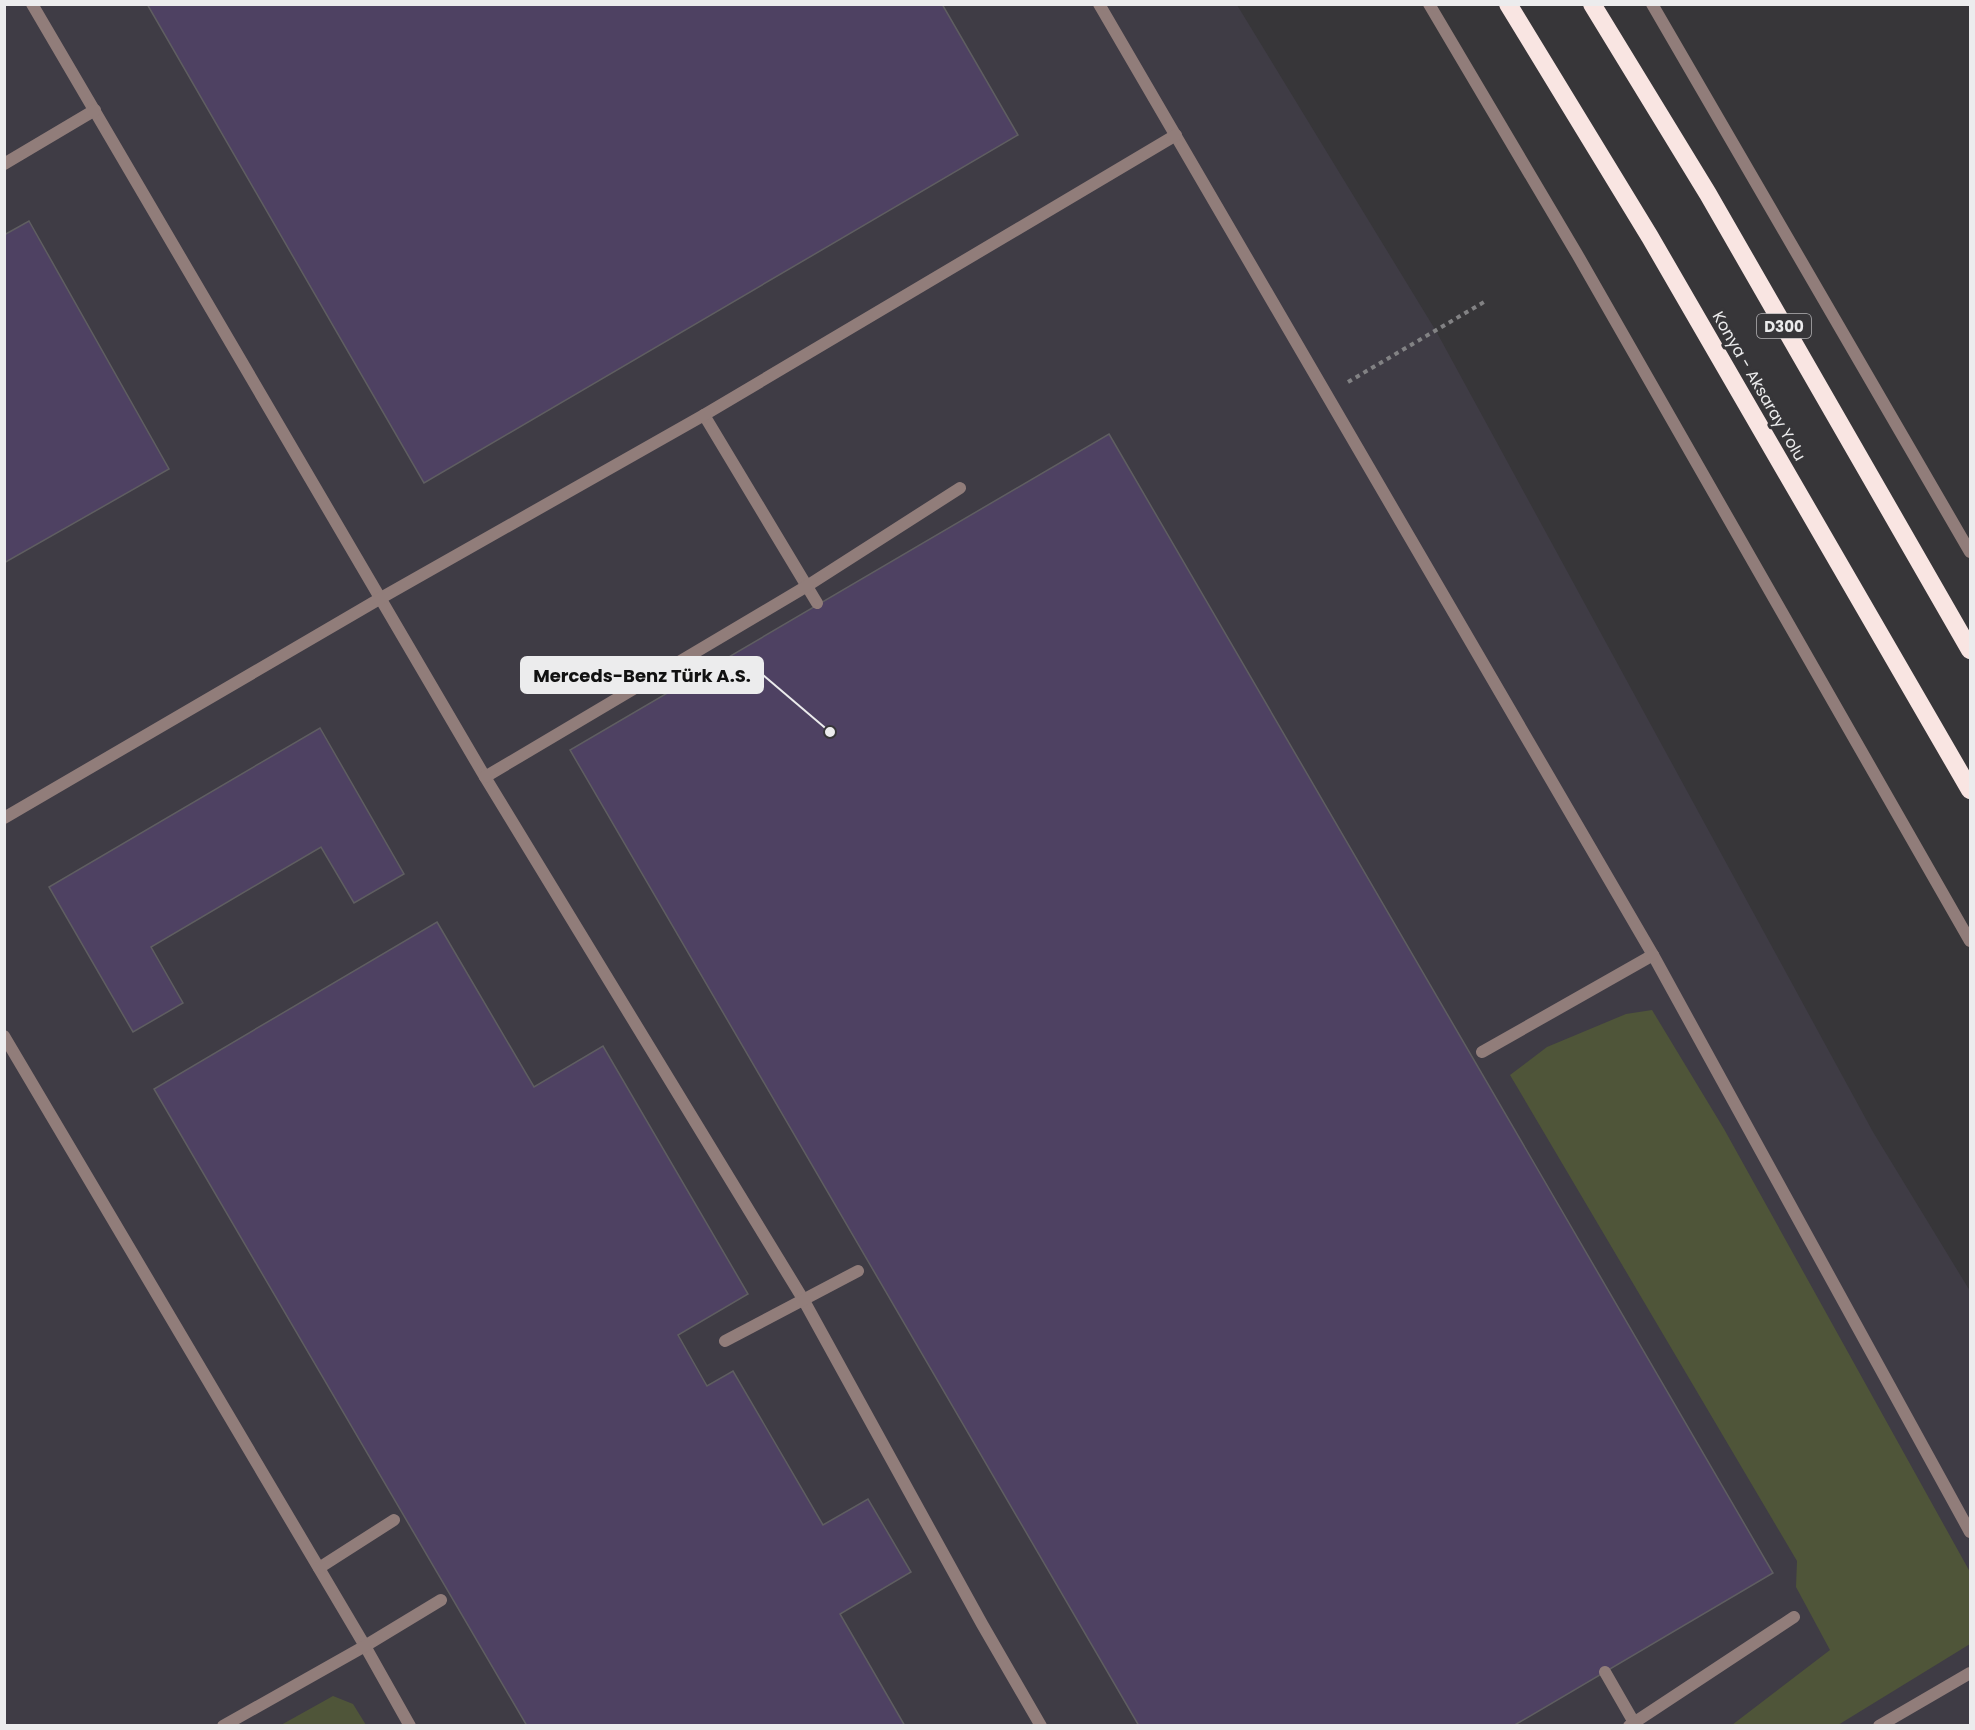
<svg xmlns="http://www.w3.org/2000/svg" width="1975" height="1730" viewBox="0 0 1975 1730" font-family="Poppins,sans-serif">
<rect width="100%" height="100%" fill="#373639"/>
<path fill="#3f3c45" d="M 5,5 L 1237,5 L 1436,331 L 1873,1132 L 1970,1291 L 1970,1725 L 5,1726 Z"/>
<g fill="#4f5539">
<path d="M 1652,1010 L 1724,1129 L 1970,1572 L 1970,1644 L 1838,1725 L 1732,1725 L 1830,1650 L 1796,1587 L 1797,1561 L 1510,1075 L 1547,1047 L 1626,1014 Z"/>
<path d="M 333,1696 L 353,1704 L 366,1725 L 281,1725 Z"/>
</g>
<g fill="#4e4162" stroke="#5f5e61" stroke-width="1.5">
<path d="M 147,4 L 942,4 L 1018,135 L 424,483 Z"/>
<path d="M 29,221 L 169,469 L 4,563 L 4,235 Z"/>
<path d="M 1109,434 L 1773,1573 L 1513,1726 L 1139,1726 L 570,750 Z"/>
<path d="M 320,728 L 404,874 L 354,903 L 321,847 L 151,947 L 183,1003 L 133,1032 L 49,887 Z"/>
<path d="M 437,922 L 534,1087 L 603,1046 L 748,1294 L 678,1335 L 695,1365 L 707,1386 L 733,1371 L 823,1525 L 868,1499 L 911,1572 L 840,1614 L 905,1726 L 527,1726 L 154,1089 Z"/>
</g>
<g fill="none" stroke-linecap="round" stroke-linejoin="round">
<path stroke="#828284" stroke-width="4" stroke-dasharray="4.5 4.5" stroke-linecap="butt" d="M 1348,382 L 1484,302"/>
<g stroke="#917d7a" stroke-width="12">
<path d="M 32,4 L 485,777 L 803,1299 L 982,1624 L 1041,1726"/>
<path d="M 1099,4 L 1653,955 L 1970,1532"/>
<path d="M 1652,4 L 1970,552"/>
<path d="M 4,164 L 95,110"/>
<path d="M 704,415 L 817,603"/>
<path d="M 485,777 L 807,586 L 960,488"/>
<path d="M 4,818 L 381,598 L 704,415 L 1176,135"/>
<path d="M 4,1036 L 365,1646 L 410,1726"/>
<path d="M 1482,1052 L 1653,955"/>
<path d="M 725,1341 L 858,1271"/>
<path d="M 319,1568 L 394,1520"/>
<path d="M 1605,1672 L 1636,1726"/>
<path d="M 223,1726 L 365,1646 L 441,1600"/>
<path d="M 1629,1726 L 1794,1617"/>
<path d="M 1879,1726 L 1970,1673"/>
</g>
<path stroke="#917d7a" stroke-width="12" d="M 1429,4 L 1577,254 L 1970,941"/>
<g stroke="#f9e5e2" stroke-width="18">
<path d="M 1508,4 L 1650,237 L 1970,790"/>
<path d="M 1592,4 L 1708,194 L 1970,650"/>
</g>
</g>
<g text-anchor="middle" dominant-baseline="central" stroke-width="6" stroke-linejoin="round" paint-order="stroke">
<rect fill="#373639" stroke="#b6b5b7" stroke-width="1.5" x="1757" y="314" width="54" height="24" rx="4.5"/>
<g font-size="15" font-weight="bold" fill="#ececed">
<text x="1784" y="326">D300</text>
</g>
<g font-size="16" fill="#ececed" stroke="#373639">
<text transform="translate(1759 386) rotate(60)">Konya - Aksaray Yolu</text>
</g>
</g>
<path fill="none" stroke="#ececed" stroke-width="2" d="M830 732L763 675"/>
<circle fill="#ececed" stroke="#373639" stroke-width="2" cx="830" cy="732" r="6"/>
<rect fill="#ececed" stroke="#ececed" stroke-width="2" x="521" y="657" width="242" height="36" rx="6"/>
<g font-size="18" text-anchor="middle" font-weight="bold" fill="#111">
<text x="642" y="682">Merceds-Benz Türk A.S.</text>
</g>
<rect width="1975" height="1730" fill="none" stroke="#ececed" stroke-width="12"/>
</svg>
